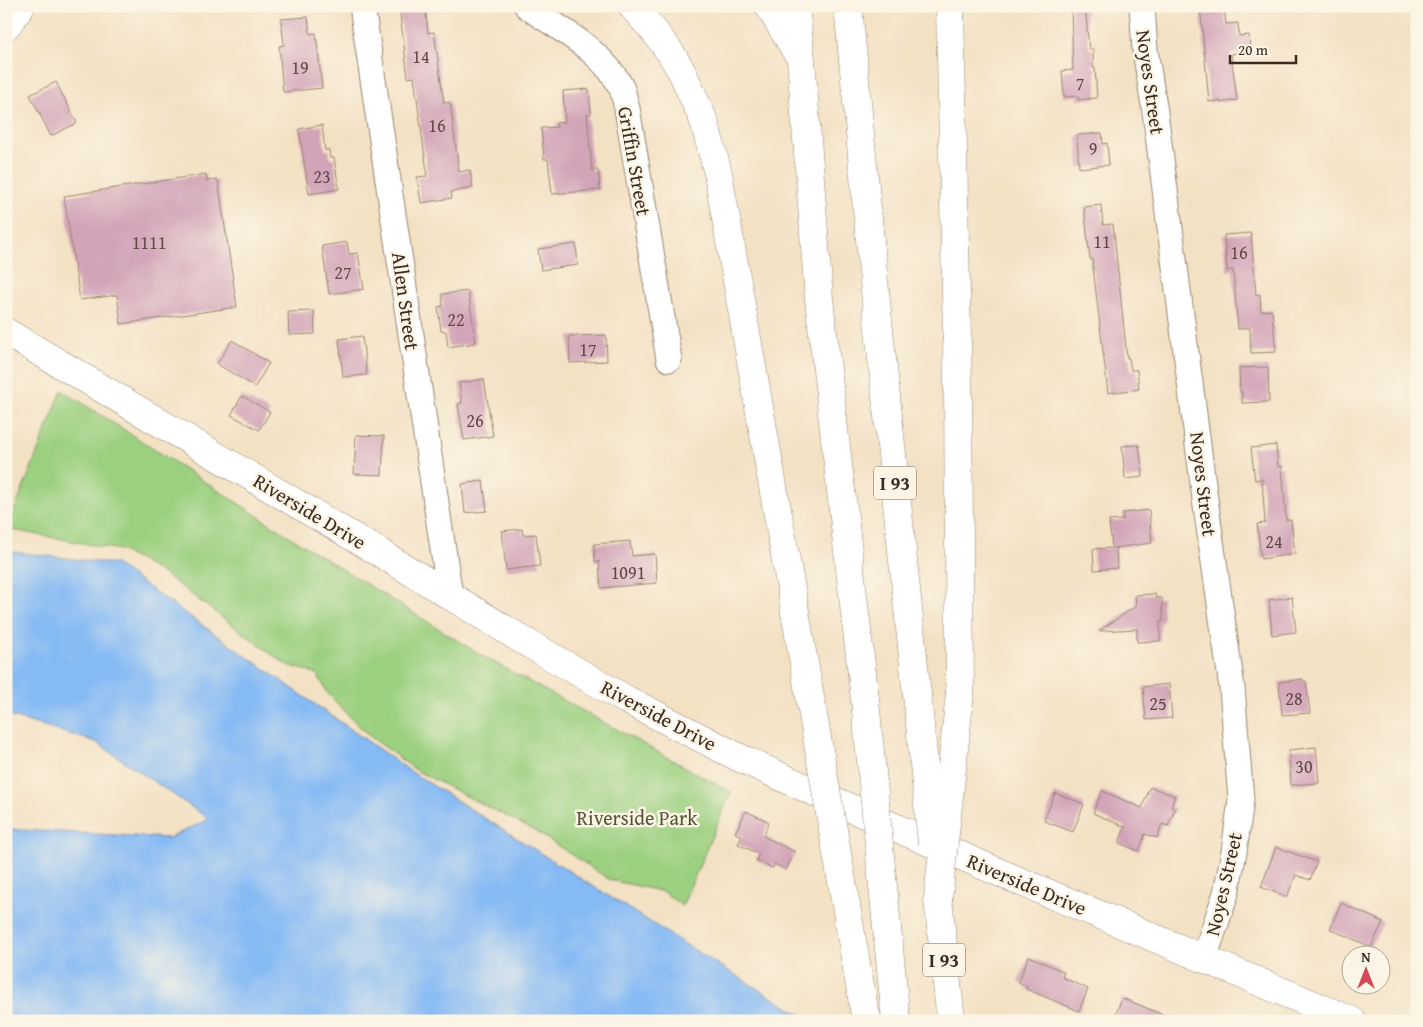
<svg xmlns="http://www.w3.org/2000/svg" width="1423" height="1027" viewBox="0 0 1423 1027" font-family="'Gentium Book Plus',serif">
<rect width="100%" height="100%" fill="#fcf5e5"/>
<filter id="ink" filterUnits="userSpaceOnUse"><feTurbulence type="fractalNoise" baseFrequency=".02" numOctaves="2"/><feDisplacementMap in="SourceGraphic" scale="10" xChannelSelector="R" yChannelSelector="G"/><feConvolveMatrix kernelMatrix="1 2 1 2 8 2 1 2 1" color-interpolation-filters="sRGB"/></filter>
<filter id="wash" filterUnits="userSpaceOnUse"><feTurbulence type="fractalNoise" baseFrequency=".0096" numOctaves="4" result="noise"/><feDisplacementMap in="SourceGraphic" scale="20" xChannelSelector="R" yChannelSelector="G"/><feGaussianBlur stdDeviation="1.12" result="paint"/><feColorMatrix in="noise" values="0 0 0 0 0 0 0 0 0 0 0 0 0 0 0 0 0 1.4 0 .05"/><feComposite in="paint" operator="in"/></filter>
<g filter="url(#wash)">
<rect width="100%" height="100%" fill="#f3e1c4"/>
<path fill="#9cd081" stroke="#6c7d50" d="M 62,390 L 292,538 L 486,658 L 731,792 L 682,906 L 664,892 L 610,880 L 537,832 L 417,771 L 367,734 L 329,695 L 317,674 L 285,664 L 164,574 L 120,550 L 7,529 Z"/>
<path fill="#85baf4" stroke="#607289" d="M 6,551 L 115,564 L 413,773 L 704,956 L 811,1021 L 6,1021 L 6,829 L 169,838 L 209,819 L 96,742 L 6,715 Z"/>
<g id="blocks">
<g fill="#d2a4b8">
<path d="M 399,6 L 425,6 L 428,33 L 434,32 L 444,103 L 450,102 L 459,172 L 470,170 L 473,188 L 451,192 L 452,198 L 421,203 L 417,177 L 427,176 L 426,173 L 427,172 L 414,77 L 408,78 Z"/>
<path d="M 1071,6 L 1085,6 L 1089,49 L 1093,49 L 1093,68 L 1095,68 L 1097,98 L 1078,100 L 1078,96 L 1064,97 L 1062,71 L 1073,70 Z"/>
<path d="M 1200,6 L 1224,6 L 1226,24 L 1238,23 L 1239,36 L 1249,35 L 1250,52 L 1231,54 L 1237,100 L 1220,103 L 1220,101 L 1209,102 Z"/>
<path d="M 308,17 L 310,34 L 316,33 L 322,88 L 283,92 L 279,46 L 284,45 L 281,19 Z"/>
<path d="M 56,82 L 77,123 L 51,136 L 30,95 Z"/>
<path d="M 589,89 L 591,114 L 587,114 L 592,170 L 598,170 L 600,190 L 552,194 L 548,159 L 544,159 L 541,128 L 557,127 L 556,123 L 565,122 L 563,91 Z"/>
<path d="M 322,125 L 325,150 L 329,150 L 330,158 L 334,158 L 339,189 L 309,194 L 299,129 Z"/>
<path d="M 1102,133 L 1103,144 L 1107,143 L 1109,165 L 1079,168 L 1077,135 Z"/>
<path d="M 206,174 L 207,181 L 218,180 L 237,307 L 121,324 L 117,295 L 80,300 L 64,196 Z"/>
<path d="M 1101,205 L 1103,225 L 1113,224 L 1127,358 L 1129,358 L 1131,370 L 1137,370 L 1139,389 L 1108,393 L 1092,259 L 1090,259 L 1084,207 Z"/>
<path d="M 1251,233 L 1256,295 L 1260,294 L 1261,311 L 1272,310 L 1276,352 L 1251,353 L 1250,328 L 1238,329 L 1233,270 L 1227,271 L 1224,235 Z"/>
<path d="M 347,242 L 349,254 L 358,253 L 364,289 L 329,294 L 322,246 Z"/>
<path d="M 576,244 L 578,265 L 541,270 L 538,249 Z"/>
<path d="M 468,291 L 476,343 L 448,347 L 446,331 L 441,331 L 438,307 L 443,306 L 442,294 Z"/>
<path d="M 314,311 L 315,334 L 289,335 L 288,312 Z"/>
<path d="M 606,335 L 607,361 L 570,363 L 569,336 Z"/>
<path d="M 362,336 L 367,375 L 343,377 L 339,339 Z"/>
<path d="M 232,340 L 269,363 L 255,387 L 217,364 Z"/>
<path d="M 1268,367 L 1269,402 L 1242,403 L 1242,392 L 1240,392 L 1239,368 Z"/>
<path d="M 484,379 L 493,436 L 464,440 L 458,404 L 462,403 L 459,383 Z"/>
<path d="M 242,396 L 270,412 L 259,430 L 231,415 Z"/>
<path d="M 356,435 L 384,436 L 382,475 L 354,474 Z"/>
<path d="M 1139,445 L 1143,477 L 1125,479 L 1122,446 Z"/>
<path d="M 1276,445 L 1278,467 L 1282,466 L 1286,520 L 1291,520 L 1295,554 L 1261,559 L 1257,524 L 1265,523 L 1262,479 L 1255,480 L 1251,448 Z"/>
<path d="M 483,481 L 487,511 L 465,513 L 462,484 Z"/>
<path d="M 1149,510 L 1152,543 L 1114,548 L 1116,548 L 1117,568 L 1094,570 L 1093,549 L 1112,548 L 1109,521 L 1123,520 L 1123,513 Z"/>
<path d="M 522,529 L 523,535 L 536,534 L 540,566 L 506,570 L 502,531 Z"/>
<path d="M 630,541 L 632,556 L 655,554 L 657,583 L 601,588 L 599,561 L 595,562 L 594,544 Z"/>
<path d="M 1155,594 L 1156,598 L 1162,598 L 1163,621 L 1160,622 L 1160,641 L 1137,642 L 1137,629 L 1099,631 L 1136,606 L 1135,595 Z"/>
<path d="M 1292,597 L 1296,632 L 1272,635 L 1269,600 Z"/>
<path d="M 1303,679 L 1303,682 L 1306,681 L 1310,713 L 1282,715 L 1279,682 Z"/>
<path d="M 1169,684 L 1172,718 L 1146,720 L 1143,687 Z"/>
<path d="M 1316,747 L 1319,783 L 1291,785 L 1289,750 Z"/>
<path d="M 1150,787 L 1175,796 L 1171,807 L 1175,809 L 1168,826 L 1162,824 L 1157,838 L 1145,834 L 1139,851 L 1119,843 L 1125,827 L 1093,813 L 1102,791 L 1142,808 Z"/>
<path d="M 1055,793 L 1084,804 L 1073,832 L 1044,821 Z"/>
<path d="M 746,811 L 769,822 L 763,836 L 795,852 L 786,870 L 774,864 L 773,868 L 756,860 L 759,854 L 738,844 L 742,836 L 735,833 Z"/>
<path d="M 1276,847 L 1317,862 L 1310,880 L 1296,875 L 1287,897 L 1261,887 Z"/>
<path d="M 1341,903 L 1383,922 L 1371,947 L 1330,929 Z"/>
<path d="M 1029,956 L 1064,972 L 1062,977 L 1088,989 L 1079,1011 L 1026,989 L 1027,986 L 1018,982 Z"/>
<path d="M 1122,998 L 1176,1020 L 1176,1021 L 1113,1021 Z"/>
</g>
</g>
</g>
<g filter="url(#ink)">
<use href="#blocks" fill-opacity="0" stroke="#978671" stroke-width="1"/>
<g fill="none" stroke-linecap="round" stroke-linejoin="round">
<g stroke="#978671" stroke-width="27">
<g id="minor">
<path d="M 362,6 L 450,596"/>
<path d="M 527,6 C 559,29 605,52 622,89 C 624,95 625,102 627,108 L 669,359"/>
<path d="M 1142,6 L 1145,50 L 1155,112 L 1205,499 L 1232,688 L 1241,800 L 1234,852 L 1226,893 L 1204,959"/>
</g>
</g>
<g stroke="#978671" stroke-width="29">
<g id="major">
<path d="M 6,26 L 21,6"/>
<path d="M 6,332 L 377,551 L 524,641 L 627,700 L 736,756 L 823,796 L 1005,875 L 1352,1021"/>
</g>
</g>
<g stroke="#978671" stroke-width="29">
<g id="highway">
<path d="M 632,6 L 654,31 L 670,52 L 682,72 L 704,121 L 718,173 L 808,686"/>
<path d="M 769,6 L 796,51"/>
<path d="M 795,6 L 801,59 L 819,299 L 865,700"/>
<path d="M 848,6 L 873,272 L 917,695"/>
<path d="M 950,6 L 958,387 L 960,693"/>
<path d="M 938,899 L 951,1021"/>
</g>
</g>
<use href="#minor" stroke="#fff" stroke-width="25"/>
<use href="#major" stroke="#fff" stroke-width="28"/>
<use href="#highway" stroke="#fff" stroke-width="28"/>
<g stroke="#978671" stroke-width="29" stroke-linecap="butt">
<g id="highway-bridge">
<path d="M 808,686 L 864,1009 L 868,1021"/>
<path d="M 917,695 L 932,843"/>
<path d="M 865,700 L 896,1021"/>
<path d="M 938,899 L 960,693"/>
</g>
</g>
<use href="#highway-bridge" stroke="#fff" stroke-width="28"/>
</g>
</g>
<g text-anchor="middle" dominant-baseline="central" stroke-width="5" stroke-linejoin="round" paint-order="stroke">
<g font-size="18" fill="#614844">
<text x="421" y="56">14</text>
<text x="300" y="67">19</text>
<text x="1080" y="83">7</text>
<text x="437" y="125">16</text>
<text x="1093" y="148">9</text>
<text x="322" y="176">23</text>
<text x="1102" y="241">11</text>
<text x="149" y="242">1111</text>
<text x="1239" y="252">16</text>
<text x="343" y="272">27</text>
<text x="456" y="319">22</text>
<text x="588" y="349">17</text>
<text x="475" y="420">26</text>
<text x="1274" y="541">24</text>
<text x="628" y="572">1091</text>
<text x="1294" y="698">28</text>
<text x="1158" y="703">25</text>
<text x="1304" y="766">30</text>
</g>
<g fill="#fcf5e5" stroke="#75675a" stroke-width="1">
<rect x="874" y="466.5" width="42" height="33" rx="4"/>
<rect x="923" y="943.5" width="42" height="33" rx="4"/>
</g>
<g font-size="19" font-weight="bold" fill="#3b2a1e">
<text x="895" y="483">I 93</text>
<text x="944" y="960">I 93</text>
</g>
<g font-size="20" fill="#3b2a1e" stroke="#fcf5e5">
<text transform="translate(1151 82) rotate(82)">Noyes Street</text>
<text transform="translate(635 161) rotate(80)">Griffin Street</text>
<text transform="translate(406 301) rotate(82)">Allen Street</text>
<text transform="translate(1204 484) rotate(83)">Noyes Street</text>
<text transform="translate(310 511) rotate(31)">Riverside Drive</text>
<text transform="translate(659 715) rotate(28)">Riverside Drive</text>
<text transform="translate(1027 884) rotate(23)">Riverside Drive</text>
<text transform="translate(1223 884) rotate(-77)">Noyes Street</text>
</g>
<g font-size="20" fill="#535437" stroke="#fcf5e5">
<text x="637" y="817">Riverside Park</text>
</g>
</g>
<rect width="1423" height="1027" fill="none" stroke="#fcf5e5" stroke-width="25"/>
<g transform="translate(1366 970)"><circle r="24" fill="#fcf5e5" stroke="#afa495"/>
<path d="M0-4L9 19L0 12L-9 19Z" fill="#d1495b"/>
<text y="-8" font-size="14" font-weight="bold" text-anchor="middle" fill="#3b2a1e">N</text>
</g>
<path d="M1230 55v8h66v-8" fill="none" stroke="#3b2a1e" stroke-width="2.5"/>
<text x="1238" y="55" font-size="15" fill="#3b2a1e" stroke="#fcf5e5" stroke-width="4" paint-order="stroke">20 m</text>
</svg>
